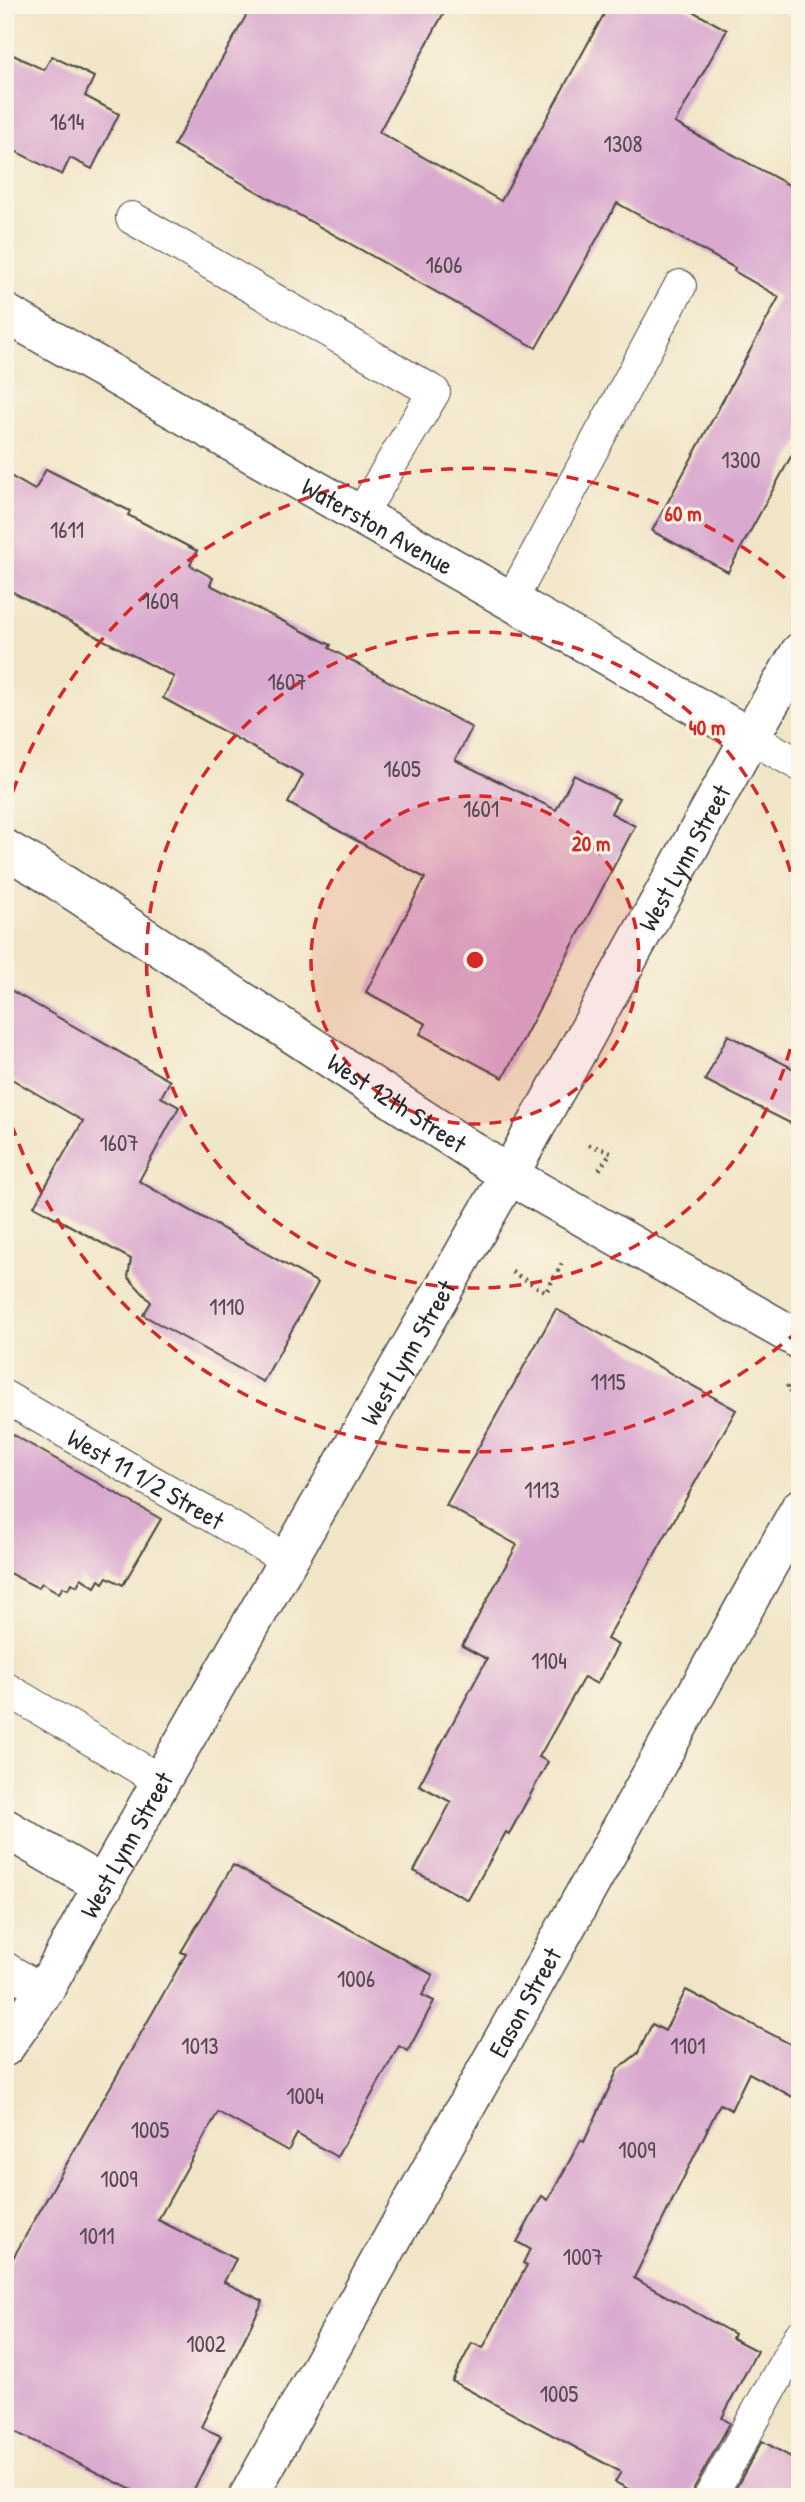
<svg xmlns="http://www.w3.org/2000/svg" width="805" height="2502" viewBox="0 0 805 2502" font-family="'Patrick Hand',sans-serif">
<rect width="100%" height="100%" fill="#fcf5e5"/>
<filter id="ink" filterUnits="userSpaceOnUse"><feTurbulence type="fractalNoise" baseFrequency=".0143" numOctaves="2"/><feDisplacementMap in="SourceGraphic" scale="14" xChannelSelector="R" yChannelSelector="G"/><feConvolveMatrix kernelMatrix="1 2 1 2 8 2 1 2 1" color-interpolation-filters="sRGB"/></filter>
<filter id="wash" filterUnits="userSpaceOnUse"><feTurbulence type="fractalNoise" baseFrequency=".00686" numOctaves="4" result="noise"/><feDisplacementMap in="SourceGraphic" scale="28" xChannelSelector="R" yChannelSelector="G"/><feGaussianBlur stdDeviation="1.57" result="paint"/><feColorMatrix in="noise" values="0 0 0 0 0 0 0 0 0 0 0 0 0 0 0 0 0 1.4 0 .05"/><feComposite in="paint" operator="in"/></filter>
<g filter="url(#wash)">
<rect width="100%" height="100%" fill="#f1e5c7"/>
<g id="blocks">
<g fill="#d9a9cf">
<path d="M 252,5 L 448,5 L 379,132 L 501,201 L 609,5 L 681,5 L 727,30 L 675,123 L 800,191 L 800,440 L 728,572 L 652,531 L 779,297 L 734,271 L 735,268 L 617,203 L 536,348 L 174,145 Z"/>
<path d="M 5,51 L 44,70 L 52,56 L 94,77 L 85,96 L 119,114 L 92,169 L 70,158 L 62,175 L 5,146 Z"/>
<path d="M 46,469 L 130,511 L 128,515 L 197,551 L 190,565 L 213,578 L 210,585 L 331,645 L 329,648 L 472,728 L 455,760 L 556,810 L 574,775 L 619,799 L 611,813 L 635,826 L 503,1078 L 420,1034 L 426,1024 L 366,992 L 425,878 L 288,803 L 303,775 L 163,698 L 174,677 L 5,588 L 5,473 L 35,490 Z"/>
<path d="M 5,987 L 170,1081 L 161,1097 L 179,1107 L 139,1181 L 318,1283 L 263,1382 L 143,1315 L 151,1302 L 128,1277 L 131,1259 L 34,1206 L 83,1121 L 5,1075 Z"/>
<path d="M 728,1035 L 800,1072 L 800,1128 L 705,1080 Z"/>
<path d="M 556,1309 L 736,1410 L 607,1639 L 618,1645 L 597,1684 L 584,1677 L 539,1757 L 548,1762 L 509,1834 L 506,1832 L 468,1900 L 414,1871 L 451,1802 L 419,1785 L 487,1659 L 462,1646 L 517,1545 L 446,1505 Z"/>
<path d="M 5,1430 L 161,1519 L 123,1585 L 107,1577 L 103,1583 L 99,1580 L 95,1587 L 81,1578 L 77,1586 L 72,1583 L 68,1589 L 63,1587 L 59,1593 L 42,1583 L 38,1588 L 5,1571 Z"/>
<path d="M 233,1865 L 433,1975 L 422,1995 L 434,2001 L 408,2051 L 399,2046 L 337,2157 L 297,2134 L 288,2151 L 218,2112 L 158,2220 L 236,2259 L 224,2282 L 263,2301 L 201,2427 L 221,2436 L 190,2497 L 146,2497 L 5,2427 L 5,2272 L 186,1954 L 181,1952 Z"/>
<path d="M 686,1990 L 800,2049 L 800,2101 L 749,2073 L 731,2110 L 720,2104 L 634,2278 L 734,2334 L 732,2338 L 757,2351 L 722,2418 L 730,2423 L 694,2488 L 692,2497 L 643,2497 L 615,2482 L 621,2472 L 452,2381 L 472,2343 L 483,2348 L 527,2265 L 523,2263 L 530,2249 L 517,2242 L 542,2196 L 548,2200 L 581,2140 L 584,2142 L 618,2069 L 638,2053 L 652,2024 L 665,2031 Z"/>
<path d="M 762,2441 L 800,2462 L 800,2497 L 731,2497 Z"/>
</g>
</g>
</g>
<g filter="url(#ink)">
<use href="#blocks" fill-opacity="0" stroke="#494742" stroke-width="2"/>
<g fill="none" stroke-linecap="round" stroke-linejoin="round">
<g stroke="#494742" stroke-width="34">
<g id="service">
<path d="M 132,218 L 434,392 L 360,516"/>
<path d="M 511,601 L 680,286"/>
<path d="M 750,737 L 800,765"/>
<path id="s1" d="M 5,1397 L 288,1560"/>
<path d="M 5,1688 L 161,1781"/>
<path d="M 5,1968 L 44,1991"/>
<path d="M 710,2497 L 800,2336"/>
</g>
</g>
<g stroke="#494742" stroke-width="41">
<g id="minor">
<path id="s2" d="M 5,313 L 750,737"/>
<path id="s3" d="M 5,849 L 40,869 L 509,1175"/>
<path d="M 5,1828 L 104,1886"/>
<path id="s4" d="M 248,2497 L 800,1508"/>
</g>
</g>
<g stroke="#494742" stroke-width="41">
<g id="tertiary">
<path d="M 509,1175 L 800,1340"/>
<path id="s5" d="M 5,2047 L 44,1991 L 161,1781 L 509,1175 L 750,737 L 800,652"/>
</g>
</g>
<g stroke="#494742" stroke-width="4.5" stroke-dasharray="2 5" stroke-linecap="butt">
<path d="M 589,1145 L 611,1152 L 599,1170"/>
<path d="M 512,1272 L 546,1292 L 564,1260"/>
<path d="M 788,1386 L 786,1389 L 800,1397"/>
<path d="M 794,1434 L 800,1422"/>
</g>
<use href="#service" stroke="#fff" stroke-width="32"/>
<use href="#minor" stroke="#fff" stroke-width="38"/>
<use href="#tertiary" stroke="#fff" stroke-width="38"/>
</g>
</g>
<circle cx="475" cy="960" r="164" fill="#d62828" fill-opacity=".12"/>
<g fill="none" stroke="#d62828" stroke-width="3.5" stroke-dasharray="12 9">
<circle cx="475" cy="960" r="164"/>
<path d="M799 1008A328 328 0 1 1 799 912"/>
<path d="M798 1331A492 492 0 0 1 6 1108M6 812A492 492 0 0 1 798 589"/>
</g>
<g text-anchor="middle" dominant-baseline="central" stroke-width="6" stroke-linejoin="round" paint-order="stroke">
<g font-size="23" fill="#564a54">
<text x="67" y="121">1614</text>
<text x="623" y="143">1308</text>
<text x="444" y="264">1606</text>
<text x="741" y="459">1300</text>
<text x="67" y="529">1611</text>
<text x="160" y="600">1609</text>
<text x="287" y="681">1607</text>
<text x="402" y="768">1605</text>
<text x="481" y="808">1601</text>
<text x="119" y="1142">1607</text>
<text x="227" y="1306">1110</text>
<text x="608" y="1381">1115</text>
<text x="542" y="1489">1113</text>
<text x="549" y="1660">1104</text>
<text x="356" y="1978">1006</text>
<text x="200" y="2045">1013</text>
<text x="688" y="2045">1101</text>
<text x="305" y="2095">1004</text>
<text x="150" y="2129">1005</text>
<text x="637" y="2149">1009</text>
<text x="119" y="2178">1009</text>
<text x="97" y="2235">1011</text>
<text x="583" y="2256">1007</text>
<text x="206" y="2343">1002</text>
<text x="559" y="2393">1005</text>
</g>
<g font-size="26" fill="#2b2b2b" stroke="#fcf5e5">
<text stroke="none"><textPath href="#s2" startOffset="429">Waterston Avenue</textPath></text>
<text stroke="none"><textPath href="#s5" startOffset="1370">West Lynn Street</textPath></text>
<text stroke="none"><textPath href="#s3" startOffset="467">West 12th Street</textPath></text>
<text stroke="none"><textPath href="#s5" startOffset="803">West Lynn Street</textPath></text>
<text stroke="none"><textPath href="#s1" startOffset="163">West 11 1/2 Street</textPath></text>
<text stroke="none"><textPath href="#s5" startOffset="236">West Lynn Street</textPath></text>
<text stroke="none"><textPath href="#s4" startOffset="567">Eason Street</textPath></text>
</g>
</g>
<circle cx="475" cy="960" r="10" fill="#d62828" stroke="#fcf5e5" stroke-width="3.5"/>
<g font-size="21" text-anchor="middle" font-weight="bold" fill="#d62828" stroke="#fcf5e5" stroke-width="6" stroke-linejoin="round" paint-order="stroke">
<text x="683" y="521">60 m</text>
<text x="707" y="735">40 m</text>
<text x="591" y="851">20 m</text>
</g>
<rect width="805" height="2502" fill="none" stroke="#fcf5e5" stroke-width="28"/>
</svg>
